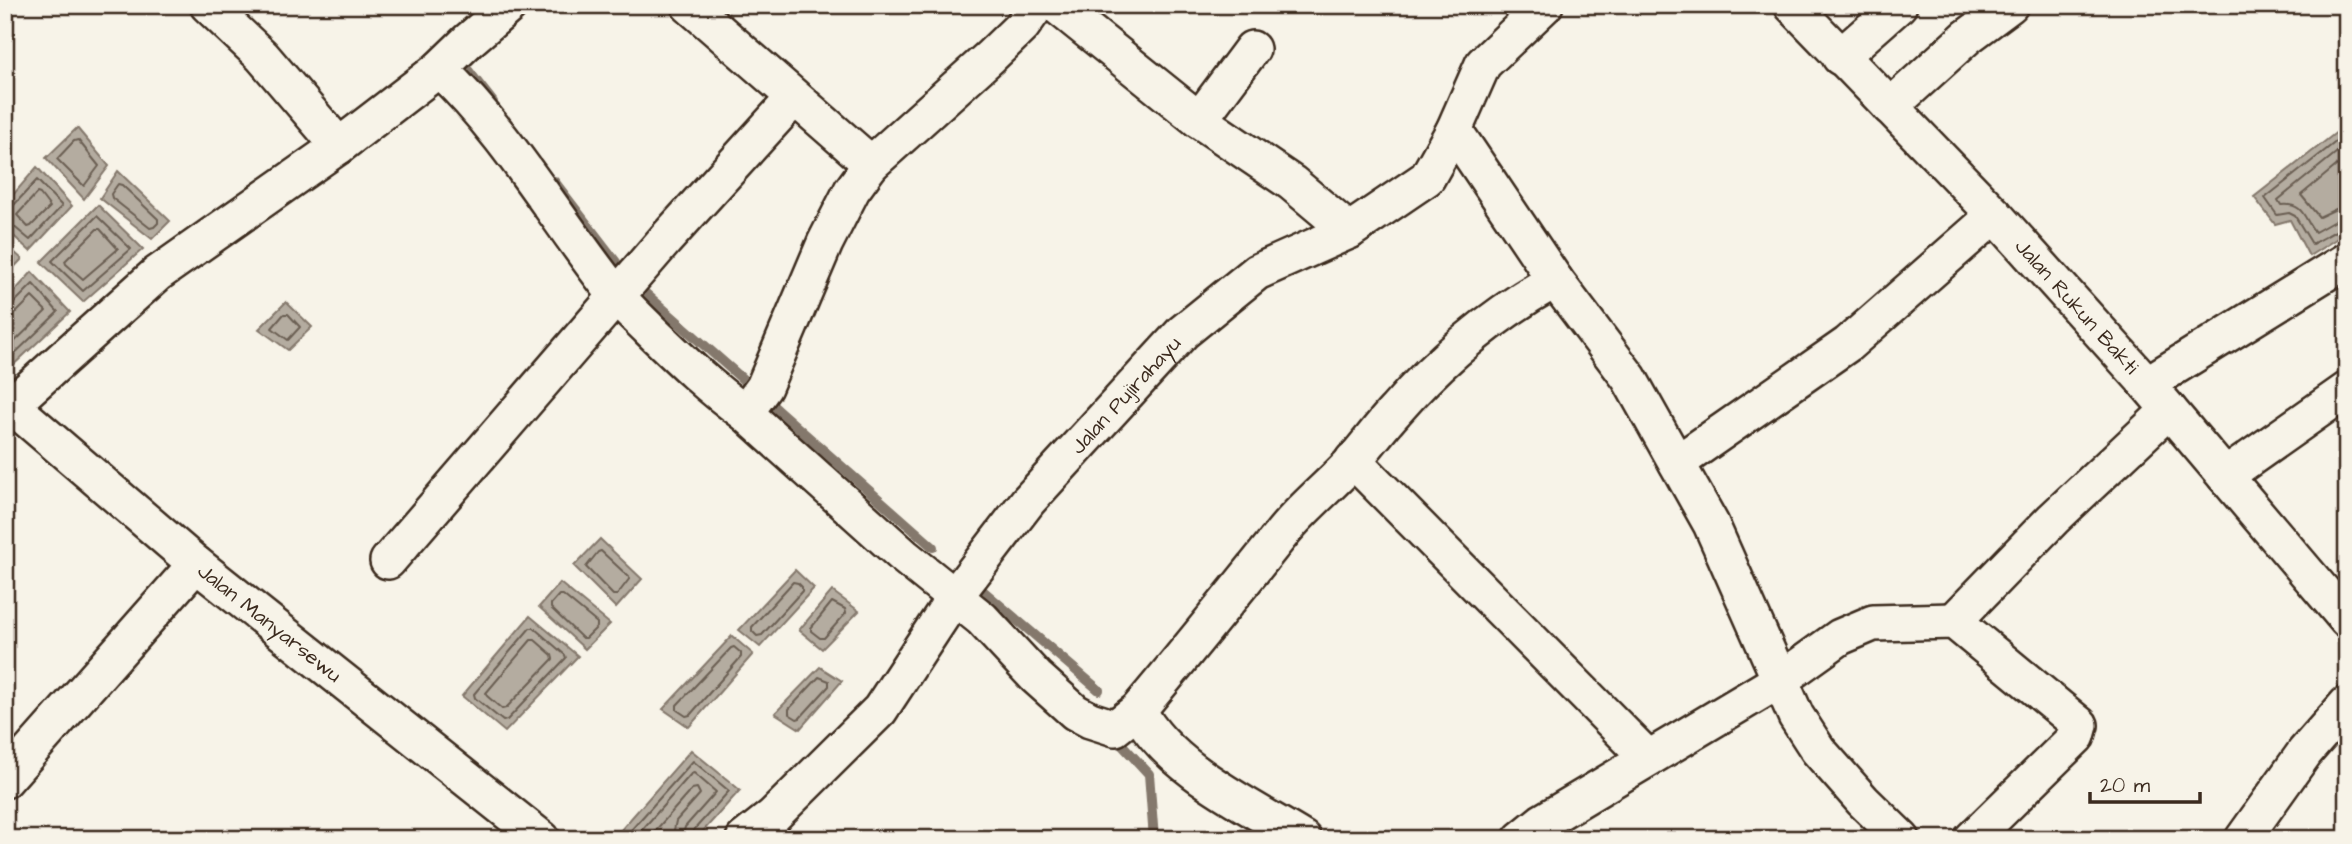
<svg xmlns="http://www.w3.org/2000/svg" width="2352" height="844" viewBox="0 0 2352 844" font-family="'Architects Daughter',sans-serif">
<rect width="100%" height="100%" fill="#f7f3e8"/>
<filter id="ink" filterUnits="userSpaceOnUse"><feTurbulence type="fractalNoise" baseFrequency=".0143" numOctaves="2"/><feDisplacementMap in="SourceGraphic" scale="14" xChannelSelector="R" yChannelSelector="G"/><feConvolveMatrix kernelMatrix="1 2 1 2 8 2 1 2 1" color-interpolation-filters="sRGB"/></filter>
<g filter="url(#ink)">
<g fill="#b4aca0" stroke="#84786c" stroke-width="2">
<path d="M 2347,124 L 2347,232 L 2309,256 L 2290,220 L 2275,224 L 2254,197 Z"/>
<path d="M 77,128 L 109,166 L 84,199 L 46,158 Z"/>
<path d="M 37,167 L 72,206 L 30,251 L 5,228 L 5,204 Z"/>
<path d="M 118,171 L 170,221 L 152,239 L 100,198 Z"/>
<path d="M 98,205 L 143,249 L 83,302 L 41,262 Z"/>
<path d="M 5,244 L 22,259 L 5,277 Z"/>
<path d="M 32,272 L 70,312 L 9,369 L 5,365 L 5,302 Z"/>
<path d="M 286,302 L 312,327 L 288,350 L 259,329 Z"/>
<path d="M 600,539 L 642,579 L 616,608 L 574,566 Z"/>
<path d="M 795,570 L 814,588 L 760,647 L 739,630 Z"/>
<path d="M 560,583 L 610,624 L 585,649 L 539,607 Z"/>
<path d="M 832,591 L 859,611 L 822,649 L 799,630 Z"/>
<path d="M 530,616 L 578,656 L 505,732 L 462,696 Z"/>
<path d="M 732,636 L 753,654 L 689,727 L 663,709 Z"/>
<path d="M 820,667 L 842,681 L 800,729 L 775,713 Z"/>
<path d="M 691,750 L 740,790 L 696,839 L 613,839 Z"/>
</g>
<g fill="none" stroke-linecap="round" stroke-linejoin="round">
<g stroke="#6b5e52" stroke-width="2">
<path d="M 2347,133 L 2265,198 L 2277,215 L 2289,213 L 2295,216 L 2312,244 L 2341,228 L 2347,227"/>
<path d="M 78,140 L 99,166 L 84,186 L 57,159 L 74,141 Z"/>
<path d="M 2347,144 L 2278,200 L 2281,205 C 2305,203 2303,218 2315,232 L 2338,219 L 2347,218"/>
<path d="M 2347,157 L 2301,195 L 2319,217 L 2336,209 L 2347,207"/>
<path d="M 118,184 L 122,185 L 158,219 L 158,223 L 154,227 L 150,228 L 112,198 L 111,194 Z"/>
<path d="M 37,193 L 40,194 L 50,207 L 31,226 L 28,227 L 17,215 Z"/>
<path d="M 5,208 L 13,206 L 37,180 L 62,206 L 30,240 L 12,225 L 5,224"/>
<path d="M 97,216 L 131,249 L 83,291 L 52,261 Z"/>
<path d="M 97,229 L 100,229 L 118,249 L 83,279 L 66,264 L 65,261 Z"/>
<path d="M 5,306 L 13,304 L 33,284 L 58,312 L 9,359 L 5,360"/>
<path d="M 284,314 L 288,314 L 300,327 L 288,340 L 272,328 Z"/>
<path d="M 5,315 L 17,312 L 32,297 L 46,311 L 5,351"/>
<path d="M 601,551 L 630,578 L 617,595 L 613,595 L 586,567 L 598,552 Z"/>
<path d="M 793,582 L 798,583 L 802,587 L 802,591 L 762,635 L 757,636 L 752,631 L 752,627 Z"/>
<path d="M 559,595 L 563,595 L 597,623 L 597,627 L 586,638 L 582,638 L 551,608 L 551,604 Z"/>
<path d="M 832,602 L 845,609 L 846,613 L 824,638 L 820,638 L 811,631 L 811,628 Z"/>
<path d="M 530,628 L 534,628 L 565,655 L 566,658 L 507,720 L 503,721 L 475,698 L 474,694 Z"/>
<path d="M 531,640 L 535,640 L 552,655 L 553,659 L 506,708 L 502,709 L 487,696 L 486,693 Z"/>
<path d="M 734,647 L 741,653 L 741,657 L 690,715 L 686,716 L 677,710 L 677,705 L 731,648 Z"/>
<path d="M 819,677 L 829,681 L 829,686 L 800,718 L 797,719 L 789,714 L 789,709 Z"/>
<path d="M 623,839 L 693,761 L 729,791 L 693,831 L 691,839"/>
<path d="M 634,839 L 691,774 L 694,773 L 716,792 L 685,827 L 682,839"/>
<path d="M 648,839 L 692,789 L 697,788 L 700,794 L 676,821 L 672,839"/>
</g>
<g stroke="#84786c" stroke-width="10">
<path d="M 464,65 L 493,102"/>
<path d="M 554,181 L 616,262"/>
<path d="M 645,293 L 933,547"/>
<path d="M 982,590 L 1099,690"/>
<path d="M 1112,734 L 1149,774 L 1154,839"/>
</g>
<g stroke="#3b2a1e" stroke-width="40">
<g id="minor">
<path d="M 208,5 L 262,56 L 339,146"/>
<path d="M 689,5 L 871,164"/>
<path d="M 1056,5 L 1199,120 L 1292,183 L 1349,231"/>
<path id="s1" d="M 1792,5 L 1995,215 L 2147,384 L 2347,620"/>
<path d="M 1840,57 L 1899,5"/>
<path d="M 439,69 C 509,135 556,220 616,295 C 626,307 638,318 649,329 C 680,359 710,388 745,413 L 764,387 L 825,243 L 852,190 L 871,164 L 990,57 L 1022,26 L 1037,5"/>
<path d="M 1890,107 L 1967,37 L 2010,5"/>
<path d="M 1199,120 L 1252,49"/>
<path d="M 1555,280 L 1629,378 L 1711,524 L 1796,716 L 1818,750 L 1863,801 L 1902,839"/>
<path d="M 2147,384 L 2347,260"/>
<path id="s2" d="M 5,400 L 196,564 L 542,839"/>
<path d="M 11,405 L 157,274 L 339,146 L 439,69 L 468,41 L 510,5"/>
<path d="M 745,413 L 905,557 L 982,619 L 1036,677 L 1075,712 L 1090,720 L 1115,728 L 1138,710 C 1187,652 1235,592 1283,532 C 1304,506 1331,485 1354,460 C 1368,444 1381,426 1395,411 C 1441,358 1494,314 1555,280 L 1454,130"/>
<path d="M 1353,460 L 1648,758"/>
<path d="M 1677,463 L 1848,344 L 1995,215"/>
<path d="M 2225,476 L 2347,390"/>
<path d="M 388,561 L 665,240 L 794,98"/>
<path d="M 1954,621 L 2053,519 L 2169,410"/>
<path d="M 1138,710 C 1169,769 1248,805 1303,839"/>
<path d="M 5,780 L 196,564"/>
<path id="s3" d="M 744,839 L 773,816 L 880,710 L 955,596 L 1028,501 L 1183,332 L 1257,272 L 1349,231 L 1427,178 L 1454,130 L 1483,64 L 1545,5"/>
<path d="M 1521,839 L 1542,822 L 1780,680 L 1840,637 L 1873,623 L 1954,621 L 2080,725 L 2077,736 L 1972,839"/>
<path d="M 2243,839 L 2305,752 L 2347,704"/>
</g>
</g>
<use href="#minor" stroke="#f7f3e8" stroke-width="35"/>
</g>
</g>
<g text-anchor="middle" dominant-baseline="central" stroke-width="7" stroke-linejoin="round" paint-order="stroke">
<g font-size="21" fill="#3b2a1e" stroke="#f7f3e8">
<text stroke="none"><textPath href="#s1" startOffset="415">Jalan Rukun Bakti</textPath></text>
<text stroke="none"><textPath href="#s3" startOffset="588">Jalan Pujirahayu</textPath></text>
<text stroke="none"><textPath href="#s2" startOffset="346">Jalan Manyarsewu</textPath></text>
</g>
</g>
<rect width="2352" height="844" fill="none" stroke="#f7f3e8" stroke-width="28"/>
<rect x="14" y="14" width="2324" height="816" fill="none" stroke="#3b2a1e" stroke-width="2.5" filter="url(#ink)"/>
<path d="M2090 792v10h110v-10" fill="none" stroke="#3b2a1e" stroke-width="3.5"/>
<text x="2100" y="792" font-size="21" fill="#3b2a1e" stroke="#f7f3e8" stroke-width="5" paint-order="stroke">20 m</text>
</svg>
